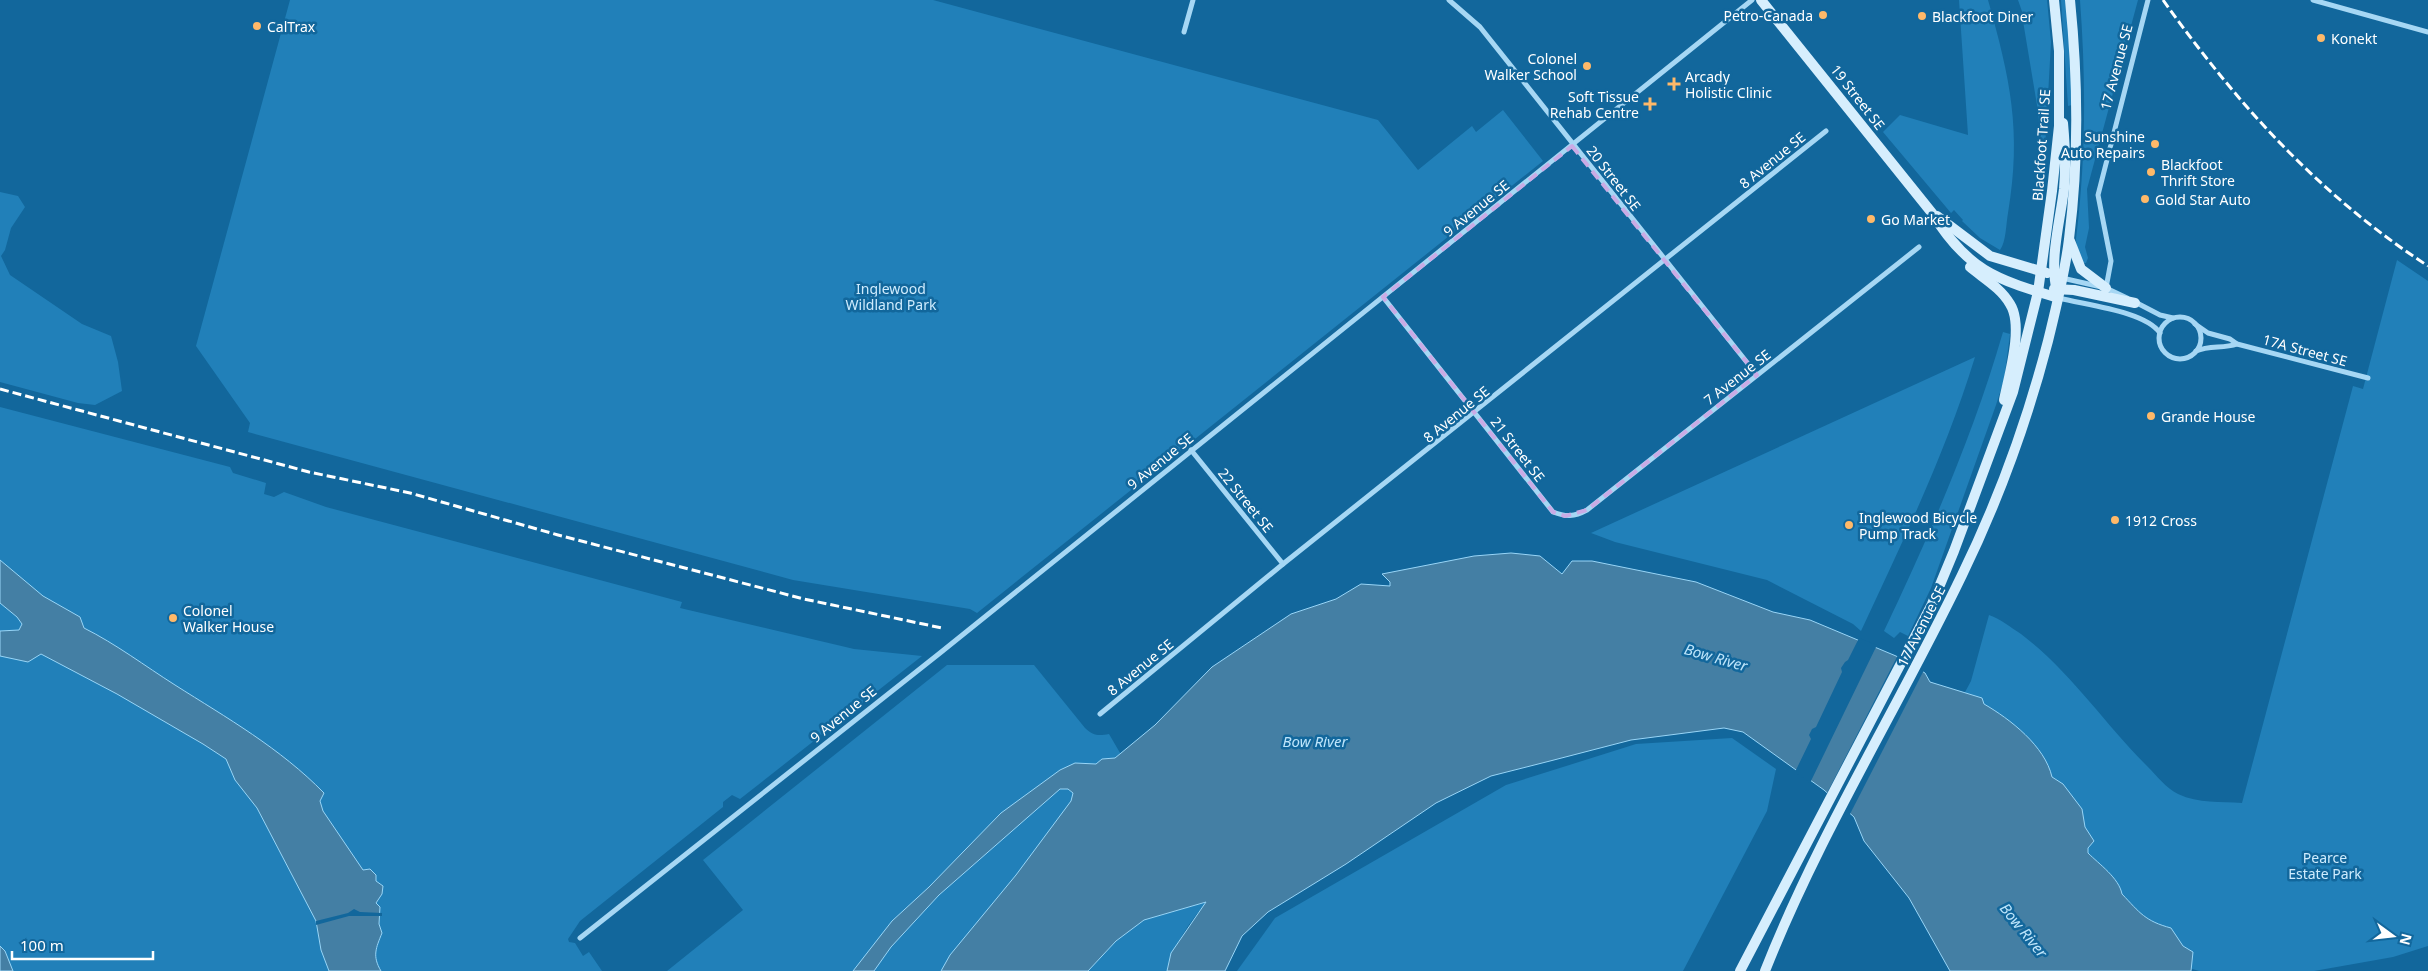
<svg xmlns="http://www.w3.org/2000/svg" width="2428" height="971" viewBox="0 0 2428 971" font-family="'Noto Sans',sans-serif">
<rect width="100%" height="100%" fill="#12679c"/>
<g fill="#2180b9">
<path d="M 290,0 L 933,0 L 1378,120 L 1418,170 L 1472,126 L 1476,132 L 1503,110 L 1543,161 L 977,613 L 970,609 L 793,580 L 248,432 L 250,423 L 196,346 Z"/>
<path d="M 1959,0 L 1988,0 C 2010,78 2022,131 2008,213 C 2006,224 2006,242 2000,250 L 1980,238 L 1962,221 L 1963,220 L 1954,210 L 1951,213 L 1883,132 L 1900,115 L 1968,135 Z"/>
<path d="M 2018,0 L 2047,0 L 2051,42 L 2045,150 L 2040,150 L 2038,111 L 2023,21 L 2025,20 Z"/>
<path d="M 2061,0 L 2067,0 L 2072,105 L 2068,106 Z"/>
<path d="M 2080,0 L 2138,0 L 2087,189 L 2089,228 L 2085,247 L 2088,258 L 2086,263 L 2083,263 L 2077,251 L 2076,239 C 2086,159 2086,80 2080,0 Z"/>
<path d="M 0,192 L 18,196 L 25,207 L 11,228 L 5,250 L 1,256 L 10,275 L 82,324 L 111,336 L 118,362 L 122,391 L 95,405 L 78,403 L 0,382 Z"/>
<path d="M 2397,260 L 2428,281 L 2428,946 L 2393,957 L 2314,971 L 2199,971 L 2148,955 L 1956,709 L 1971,681 L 1989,615 C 2001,619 2010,627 2021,634 C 2070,671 2104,723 2147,766 C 2157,776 2166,788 2178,794 C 2199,804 2220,801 2242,803 L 2353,386 L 2363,389 Z"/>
<path d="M 2003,332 L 2010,334 L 2004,380 L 1996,405 L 1931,588 L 1908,636 L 1900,632 L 1894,638 L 1884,631 C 1930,534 1973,436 2003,332 Z"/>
<path d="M 1975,357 C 1946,452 1903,541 1861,631 L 1853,624 L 1767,580 L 1615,542 L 1591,533 Z"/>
<path d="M 0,407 L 230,467 L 233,473 L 266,483 L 264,494 L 274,497 L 284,492 L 326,507 L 682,602 L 680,608 L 854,649 L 922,656 L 740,799 L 732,795 L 723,802 L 723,807 L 580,921 L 568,939 L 569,942 L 575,943 L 583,956 L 589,952 L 602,971 L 0,971 Z"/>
<path d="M 947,665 L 1034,665 L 1085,728 C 1093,736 1099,736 1109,734 L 1123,758 L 952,971 L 667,971 L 743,910 L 703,860 Z"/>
<path d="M 1732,738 L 1776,769 L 1767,811 L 1683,971 L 1237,971 L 1275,918 L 1506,785 L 1636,744 Z"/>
<path d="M 1207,902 C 1190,921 1173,946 1167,971 L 1088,971 L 1116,941 L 1144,920 Z"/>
</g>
<g fill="#447fa4" stroke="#98d5f7">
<path d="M 1511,553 L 1540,556 L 1562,574 L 1572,561 L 1592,561 L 1696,582 L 1773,612 L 1810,620 L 1896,656 L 1925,673 L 1930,682 L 1982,698 L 1984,704 C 2010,719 2045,746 2052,777 L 2063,784 L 2082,809 L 2085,827 L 2094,841 L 2088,848 L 2088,853 C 2099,864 2119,878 2122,894 C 2140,913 2145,921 2171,928 L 2183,946 L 2193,952 L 2191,971 L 1950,971 L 1909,898 L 1864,841 L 1854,817 L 1824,790 L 1743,732 L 1724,728 L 1631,740 L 1550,761 L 1491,776 L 1436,803 L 1346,864 L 1268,912 L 1242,936 L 1225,971 L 1167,971 L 1171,953 L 1206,902 L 1144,920 L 1116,941 L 1088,971 L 941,971 L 950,955 L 1016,875 L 1071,801 L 1073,793 L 1068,789 L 1060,789 L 939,895 L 891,947 L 874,971 L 853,971 L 892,921 L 929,887 L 1001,813 L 1060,770 L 1075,763 L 1096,764 L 1102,759 L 1115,758 L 1155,725 L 1212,667 L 1291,614 L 1336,599 L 1361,584 L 1390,586 L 1390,582 L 1382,574 L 1474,556 Z"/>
<path d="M 0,560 L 43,596 L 80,617 L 84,628 C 116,644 145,666 175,685 C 227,718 280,748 324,793 L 320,801 L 323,811 L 363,870 L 370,869 L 376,875 L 376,881 L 383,886 L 382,894 L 376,903 L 380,907 L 379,924 L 382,933 C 376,948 372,956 381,971 L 329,971 L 321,950 L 316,921 L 257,808 L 235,780 L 226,759 L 203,744 L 117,694 L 41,654 L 28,662 L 0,656 L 0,631 L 19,630 L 22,624 L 17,617 L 0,603 Z"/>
<path d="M 0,946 L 5,951 L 13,971 L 0,971 Z"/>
</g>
<g fill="#12679c">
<path d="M 1859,638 L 1877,645 L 1810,783 L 1795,772 L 1811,739 L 1809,735 L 1812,729 L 1816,727 L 1842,672 L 1841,668 L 1845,662 L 1848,660 Z"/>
<path d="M 1898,655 L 1924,670 L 1849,816 L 1826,795 Z"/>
<path d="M 354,909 L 360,912 L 382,913 L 382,916 L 349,916 L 316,925 L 316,921 L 348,913 Z"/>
</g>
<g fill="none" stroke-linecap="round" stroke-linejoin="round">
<g stroke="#a6d7f4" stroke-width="5">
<path d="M 1449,0 L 1480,27 L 1757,375"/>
<path d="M 2313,0 L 2428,32"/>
<path d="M 1184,32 L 1193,0"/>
<path d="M 2062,278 L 2106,288 L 2127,298"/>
<path d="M 2106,288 L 2111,261 L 2098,195 L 2148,0"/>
<path d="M 1383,297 L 1553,512 C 1566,517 1574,517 1587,510 L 1919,247"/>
<path d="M 2059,298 C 2085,305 2145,311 2160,333"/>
<path d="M 2135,302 L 2160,315 L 2173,318"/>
<circle cx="2180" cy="338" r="21"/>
<path d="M 2195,324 L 2208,333 L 2230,339 L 2237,344 L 2368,378"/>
<path d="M 2196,351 C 2210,345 2223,349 2237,344"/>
<path d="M 1191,450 L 1283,564"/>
<path d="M 1100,714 L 1283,564 L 1826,131"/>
<path d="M 580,938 L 940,653 L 1752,0"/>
</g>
<g stroke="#d6eefd" stroke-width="10">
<path d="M 1761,0 L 1932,213 C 1968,271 1996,279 2058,298"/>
<path d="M 1937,216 L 1990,256 L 2047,273"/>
<path d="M 2070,241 L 2081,269 L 2106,288"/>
<path d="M 1970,267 C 1983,278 2001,288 2010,304 C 2024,326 2009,375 2004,400"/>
<path d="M 2054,289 L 2074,290 L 2135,303"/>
<path d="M 2057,292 C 2049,260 2060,222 2064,189 C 2066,167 2065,145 2063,123"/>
<path d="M 1740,971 L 1932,604 L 1954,551 L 2013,392 L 2038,292 L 2052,191 L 2059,126 L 2059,51 L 2054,0"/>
<path d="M 1765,971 C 1819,834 1898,708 1962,575 C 1999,499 2027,422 2048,341 C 2056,308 2065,273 2069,239 C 2079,160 2078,79 2070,0"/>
</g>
<g stroke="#fff" stroke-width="3" stroke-dasharray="9 4" stroke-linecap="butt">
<path d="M 2163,0 C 2238,105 2319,195 2428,266"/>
<path d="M 0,389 L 309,472 L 410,493 L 558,535 L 804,599 L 942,628"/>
</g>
</g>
<path fill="none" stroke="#caabe5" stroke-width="4" stroke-dasharray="10 6" stroke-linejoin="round" d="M 1572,146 L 1757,375 L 1587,510 L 1565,516 L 1553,512 L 1383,297 Z"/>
<g fill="#ffb969" stroke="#12679c" stroke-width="2">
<circle cx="1823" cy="15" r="5"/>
<circle cx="1922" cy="16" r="5"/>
<circle cx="257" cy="26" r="5"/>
<circle cx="2321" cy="38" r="5"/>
<circle cx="1587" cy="66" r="5"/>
<path d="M1671.5 76.5h5v5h5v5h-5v5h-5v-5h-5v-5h5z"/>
<path d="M1647.5 96.5h5v5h5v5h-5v5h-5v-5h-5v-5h5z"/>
<circle cx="2155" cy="144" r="5"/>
<circle cx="2151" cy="172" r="5"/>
<circle cx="2145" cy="199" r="5"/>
<circle cx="1871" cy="219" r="5"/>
<circle cx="2151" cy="416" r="5"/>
<circle cx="2115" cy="520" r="5"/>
<circle cx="1849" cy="525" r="5"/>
<circle cx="173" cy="618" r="5"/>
</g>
<g text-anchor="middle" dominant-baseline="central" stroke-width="5" stroke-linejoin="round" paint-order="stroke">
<g font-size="14" fill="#fff" stroke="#12679c" text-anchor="start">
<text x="1813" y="15" text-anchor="end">Petro-Canada</text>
<text x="1932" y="16">Blackfoot Diner</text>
<text x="267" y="26">CalTrax</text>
<text x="2331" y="38">Konekt</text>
<text x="1577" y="58" text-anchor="end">Colonel<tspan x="1577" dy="16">Walker School</tspan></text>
<text x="1685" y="76">Arcady<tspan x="1685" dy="16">Holistic Clinic</tspan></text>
<text x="1639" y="96" text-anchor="end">Soft Tissue<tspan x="1639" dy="16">Rehab Centre</tspan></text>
<text x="2145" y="136" text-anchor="end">Sunshine<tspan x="2145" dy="16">Auto Repairs</tspan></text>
<text x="2161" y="164">Blackfoot<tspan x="2161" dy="16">Thrift Store</tspan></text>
<text x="2155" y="199">Gold Star Auto</text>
<text x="1881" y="219">Go Market</text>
<text x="2161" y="416">Grande House</text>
<text x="1859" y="517">Inglewood Bicycle<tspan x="1859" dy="16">Pump Track</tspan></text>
<text x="2125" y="520">1912 Cross</text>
<text x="183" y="610">Colonel<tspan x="183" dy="16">Walker House</tspan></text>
</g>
<g font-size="14" fill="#fff" stroke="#12679c">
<text transform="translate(2116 67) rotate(-75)">17 Avenue SE</text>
<text transform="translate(1858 97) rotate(52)">19 Street SE</text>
<text transform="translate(2041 145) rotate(-86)">Blackfoot Trail SE</text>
<text transform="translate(1772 160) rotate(-39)">8 Avenue SE</text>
<text transform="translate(1614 178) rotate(52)">20 Street SE</text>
<text transform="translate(1476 208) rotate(-39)">9 Avenue SE</text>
<text transform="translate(2305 350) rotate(15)">17A Street SE</text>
<text transform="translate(1737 377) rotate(-38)">7 Avenue SE</text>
<text transform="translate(1456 414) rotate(-39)">8 Avenue SE</text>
<text transform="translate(1518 449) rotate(52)">21 Street SE</text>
<text transform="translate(1160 461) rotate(-39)">9 Avenue SE</text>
<text transform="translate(1246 500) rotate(51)">22 Street SE</text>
<text transform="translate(1921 626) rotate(-63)">17 Avenue SE</text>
<text transform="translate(1140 667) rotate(-39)">8 Avenue SE</text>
<text transform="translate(843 714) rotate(-39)">9 Avenue SE</text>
</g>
<g font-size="14" fill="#cfecfe" stroke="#12679c">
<text x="891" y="288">Inglewood<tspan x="891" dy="16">Wildland Park</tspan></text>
<text x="2325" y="857">Pearce<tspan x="2325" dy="16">Estate Park</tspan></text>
</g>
<g font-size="15" font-style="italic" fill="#bee5fb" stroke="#12679c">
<text transform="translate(1716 657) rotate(16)">Bow River</text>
<text x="1315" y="741">Bow River</text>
<text transform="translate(2024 930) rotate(51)">Bow River</text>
</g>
</g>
<g transform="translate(2393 936) rotate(105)" stroke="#12679c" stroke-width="4" paint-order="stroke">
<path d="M0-4L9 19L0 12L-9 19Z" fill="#ffffff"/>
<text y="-8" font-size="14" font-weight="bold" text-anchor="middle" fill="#ffffff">N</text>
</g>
<path d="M12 951v8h141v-8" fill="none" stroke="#ffffff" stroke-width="2.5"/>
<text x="20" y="951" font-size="15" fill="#ffffff" stroke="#12679c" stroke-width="4" paint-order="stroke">100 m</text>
</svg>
